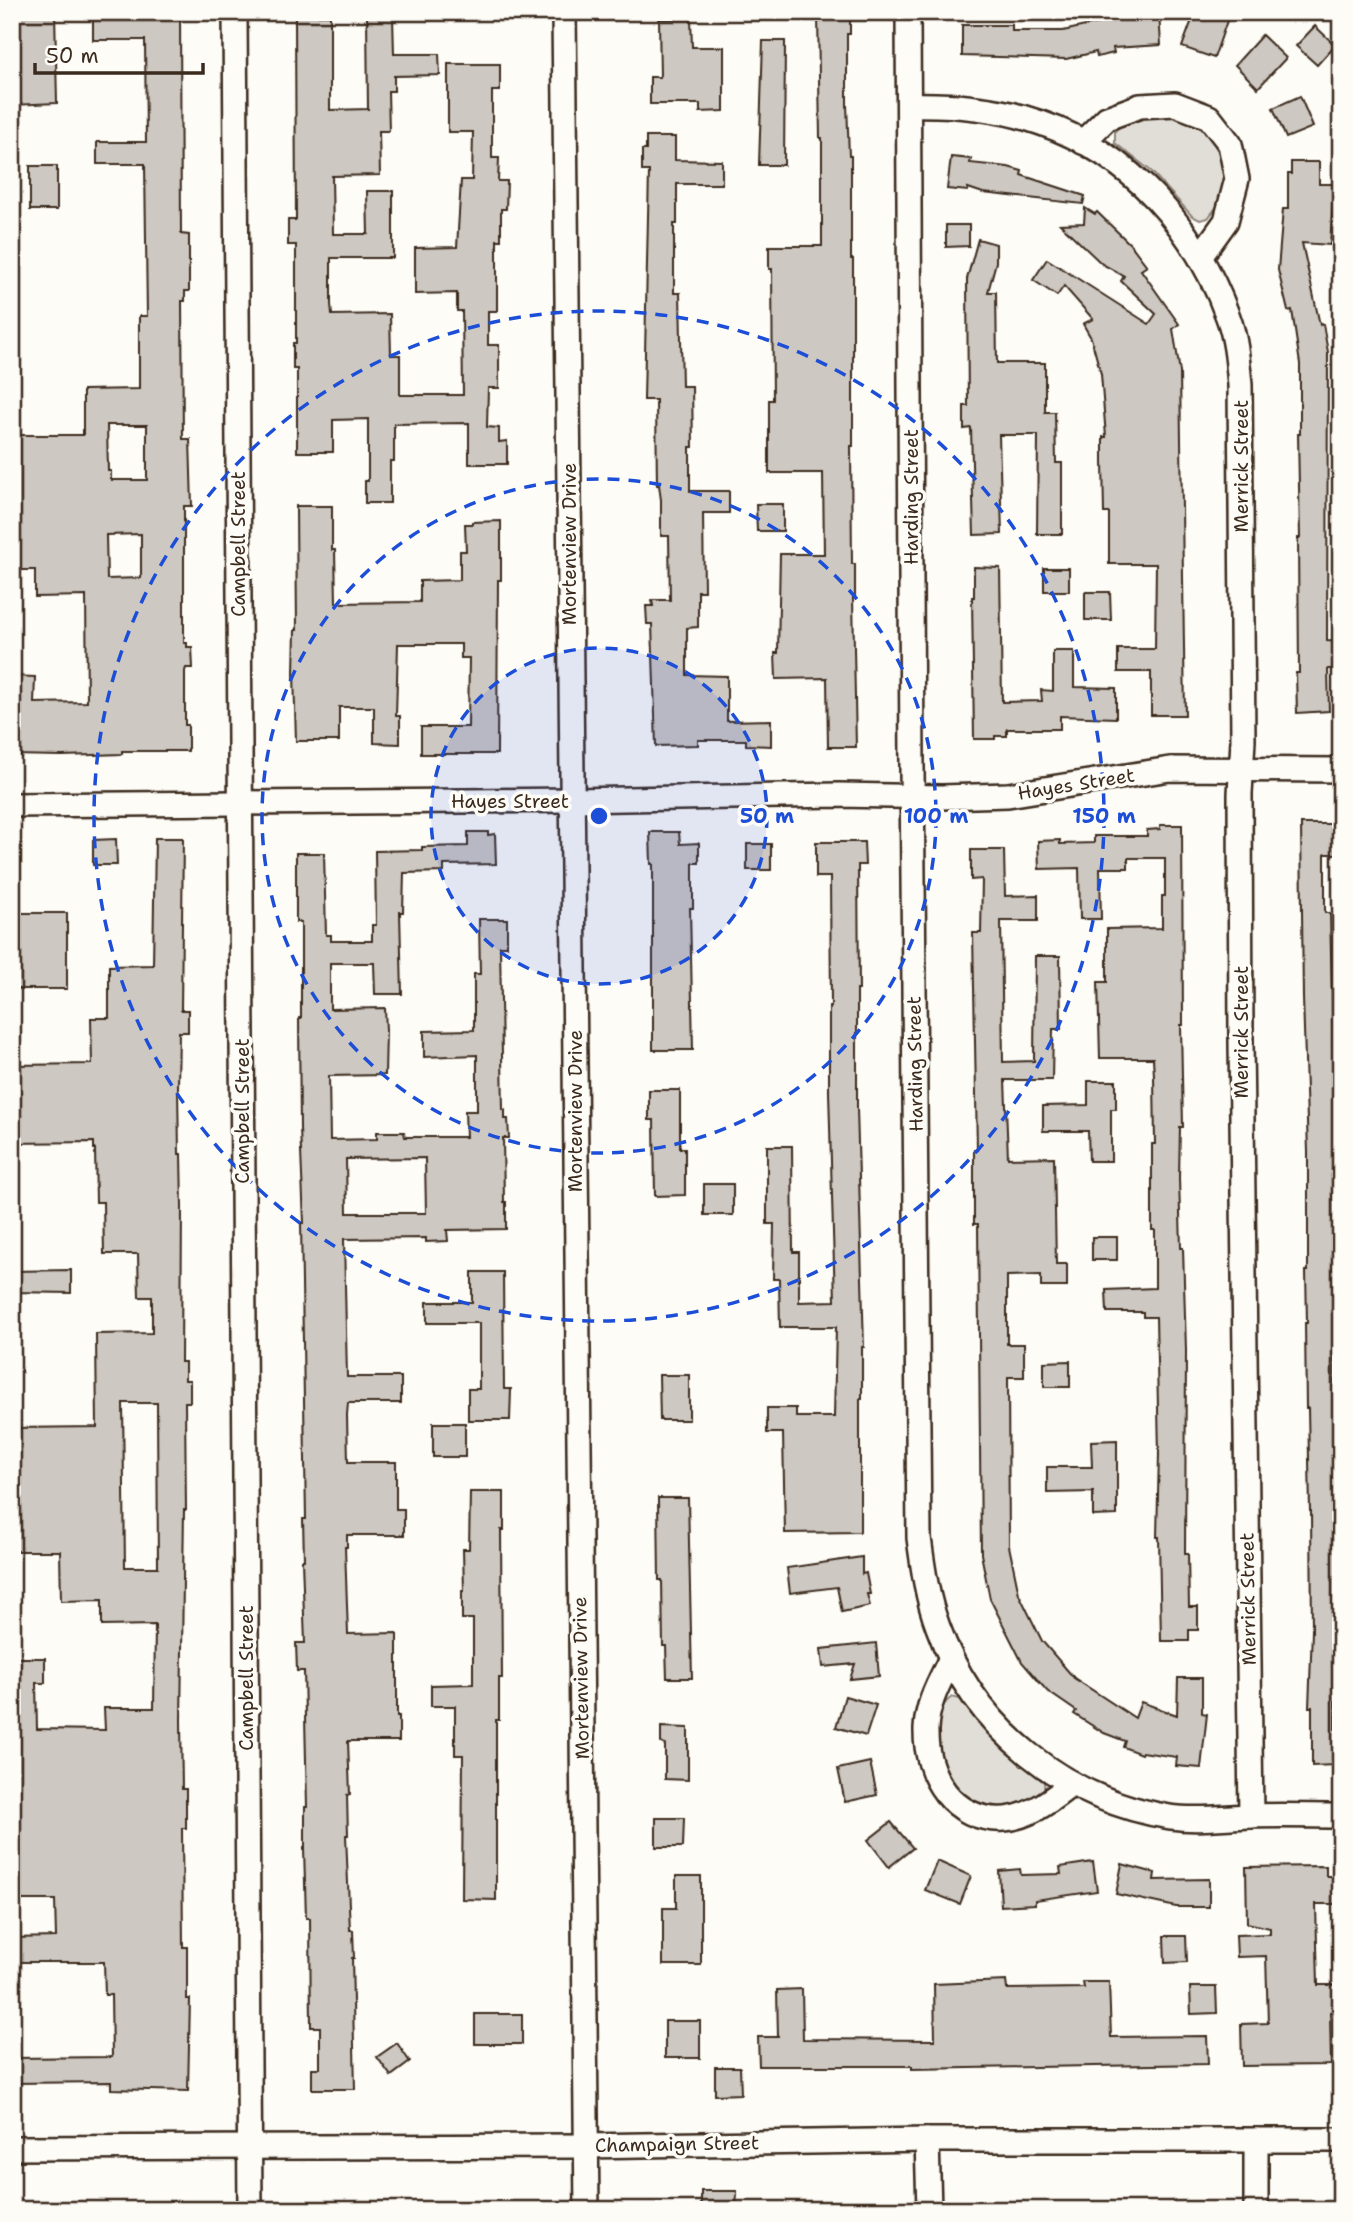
<svg xmlns="http://www.w3.org/2000/svg" width="1353" height="2222" viewBox="0 0 1353 2222" font-family="'Shantell Sans',sans-serif">
<rect width="100%" height="100%" fill="#fdfcf7"/>
<filter id="ink" filterUnits="userSpaceOnUse"><feTurbulence type="fractalNoise" baseFrequency=".0143" numOctaves="2"/><feDisplacementMap in="SourceGraphic" scale="14" xChannelSelector="R" yChannelSelector="G"/><feConvolveMatrix kernelMatrix="1 2 1 2 8 2 1 2 1" color-interpolation-filters="sRGB"/></filter>
<g filter="url(#ink)">
<g fill="#e1ded7" stroke="#8e847a" stroke-width="2">
<path d="M 1144,113 C 1156,114 1173,112 1183,116 C 1213,129 1233,168 1221,200 C 1218,206 1212,213 1208,218 L 1200,220 L 1192,216 L 1151,171 L 1115,143 L 1115,131 L 1126,121 Z"/>
<path d="M 952,1697 L 960,1699 L 985,1730 L 1044,1782 L 1045,1793 C 1020,1813 974,1818 951,1791 C 947,1786 946,1776 944,1770 C 940,1761 934,1749 934,1740 C 933,1725 940,1705 952,1697 Z"/>
</g>
<g fill="#cdc8c2" stroke="#3b2a1e" stroke-width="2" fill-rule="evenodd">
<path d="M 12,12 L 55,12 L 57,103 L 12,105 Z"/>
<path d="M 145,12 L 180,12 L 181,234 L 189,235 L 189,291 L 185,291 L 185,301 L 182,301 L 183,439 L 190,439 L 192,506 L 184,506 L 184,643 L 187,643 L 187,647 L 192,647 L 193,668 L 186,668 L 185,671 L 185,725 L 188,725 L 188,751 L 122,751 L 122,754 L 62,756 L 12,755 L 12,676 L 35,677 L 34,703 L 87,702 L 86,596 L 35,597 L 35,570 L 12,570 L 12,435 L 83,435 L 83,390 L 139,389 L 139,316 L 147,316 L 145,164 L 97,164 L 97,142 L 146,142 L 145,40 L 93,40 L 93,19 L 144,18 ZM 107,425 L 147,425 L 147,480 L 111,480 L 111,471 L 108,471 ZM 141,534 L 141,578 L 107,579 L 106,535 Z"/>
<path d="M 821,12 L 850,12 L 850,34 L 847,34 L 847,104 L 849,156 L 851,156 L 851,259 L 853,259 L 853,446 L 851,446 L 852,564 L 855,564 L 855,598 L 853,598 L 856,747 L 828,747 L 827,678 L 776,679 L 775,653 L 778,653 L 780,554 L 824,554 L 823,473 L 769,473 L 769,400 L 773,400 L 772,269 L 769,269 L 769,246 L 822,246 L 822,138 L 820,138 L 818,15 L 821,15 Z"/>
<path d="M 1126,12 L 1159,12 L 1161,45 L 1113,48 L 1114,53 L 1097,57 L 1096,52 L 1066,59 L 962,56 L 962,25 L 1012,25 L 1012,31 L 1063,31 L 1126,17 Z"/>
<path d="M 1195,12 L 1230,12 L 1214,58 L 1182,47 Z"/>
<path d="M 295,15 L 330,15 L 330,110 L 368,109 L 367,16 L 393,16 L 394,54 L 439,54 L 440,75 L 394,76 L 394,91 L 388,91 L 389,131 L 379,131 L 380,175 L 332,176 L 333,234 L 368,234 L 367,191 L 393,191 L 393,258 L 331,258 L 331,304 L 332,315 L 390,314 L 391,355 L 400,355 L 400,395 L 463,395 L 462,311 L 457,311 L 457,293 L 415,294 L 415,248 L 457,247 L 461,180 L 472,180 L 473,132 L 448,132 L 448,64 L 500,64 L 500,91 L 492,91 L 492,158 L 499,158 L 498,181 L 507,181 L 506,209 L 501,209 L 501,240 L 497,240 L 497,311 L 488,311 L 488,345 L 499,345 L 499,388 L 488,388 L 487,427 L 499,428 L 499,442 L 507,441 L 507,464 L 469,464 L 469,423 L 394,424 L 394,461 L 390,461 L 390,503 L 365,503 L 365,481 L 368,481 L 368,419 L 333,420 L 333,452 L 297,452 L 297,369 L 293,369 L 293,343 L 296,343 L 296,245 L 288,245 L 288,220 L 296,220 Z"/>
<path d="M 659,19 L 691,19 L 692,47 L 724,47 L 724,111 L 700,112 L 700,104 L 650,104 L 650,77 L 660,77 Z"/>
<path d="M 1315,26 L 1335,45 L 1317,65 L 1296,46 Z"/>
<path d="M 1262,35 L 1286,58 L 1258,88 L 1235,65 Z"/>
<path d="M 763,41 L 785,41 L 784,165 L 759,165 Z"/>
<path d="M 1300,96 L 1313,127 L 1286,138 L 1273,108 Z"/>
<path d="M 646,137 L 675,137 L 675,160 L 722,161 L 722,184 L 677,184 L 677,224 L 674,224 L 674,293 L 680,293 L 682,386 L 692,386 L 693,447 L 690,447 L 690,491 L 729,491 L 729,513 L 703,513 L 704,591 L 698,591 L 698,627 L 687,628 L 687,675 L 727,676 L 727,721 L 771,720 L 771,746 L 746,745 L 746,740 L 698,740 L 698,745 L 656,746 L 652,624 L 647,624 L 646,606 L 653,606 L 652,600 L 670,600 L 669,536 L 661,536 L 661,500 L 659,485 L 657,485 L 656,400 L 644,400 L 649,171 L 642,171 L 642,150 L 646,150 Z"/>
<path d="M 951,157 L 971,159 L 970,163 L 1008,167 L 1022,171 L 1021,175 L 1085,196 L 1083,204 L 983,193 L 968,188 L 968,191 L 947,189 Z"/>
<path d="M 1291,162 L 1319,162 L 1319,184 L 1334,184 L 1330,245 L 1302,243 L 1320,325 L 1323,324 L 1328,352 L 1327,641 L 1341,642 L 1341,669 L 1328,669 L 1329,711 L 1297,713 L 1296,673 L 1299,673 L 1298,538 L 1300,538 L 1298,434 L 1300,434 L 1300,364 L 1292,310 L 1288,311 L 1278,270 L 1283,209 L 1288,209 L 1288,174 L 1291,174 Z"/>
<rect x="30" y="166" width="27" height="44"/>
<path d="M 1085,208 L 1095,214 L 1097,212 L 1131,245 L 1147,266 L 1141,270 L 1179,324 L 1173,329 L 1180,372 L 1185,715 L 1151,715 L 1151,672 L 1118,672 L 1118,649 L 1155,649 L 1156,564 L 1109,564 L 1109,513 L 1104,513 L 1103,461 L 1103,437 L 1106,437 L 1101,374 L 1091,338 L 1083,324 L 1093,319 L 1064,286 L 1057,296 L 1033,280 L 1047,259 L 1149,324 L 1156,314 L 1121,281 L 1124,276 L 1102,264 L 1060,224 L 1084,223 Z"/>
<path d="M 946,225 L 969,225 L 969,246 L 946,247 Z"/>
<path d="M 978,239 L 996,244 L 996,262 L 988,292 L 996,292 L 997,363 L 1045,363 L 1045,412 L 1055,412 L 1056,463 L 1062,463 L 1062,534 L 1037,534 L 1038,435 L 999,435 L 1002,534 L 974,535 L 971,428 L 964,429 L 964,406 L 968,406 L 967,279 Z"/>
<path d="M 756,504 L 783,504 L 783,531 L 757,531 Z"/>
<path d="M 296,506 L 332,506 L 332,550 L 335,550 L 336,603 L 420,602 L 420,581 L 460,580 L 460,551 L 466,551 L 465,524 L 472,524 L 472,522 L 501,521 L 501,580 L 498,580 L 497,754 L 421,754 L 421,727 L 468,727 L 469,658 L 461,658 L 461,644 L 398,644 L 396,716 L 400,716 L 400,744 L 374,743 L 374,707 L 339,707 L 339,741 L 296,741 L 294,673 L 295,630 L 297,630 Z"/>
<path d="M 974,567 L 1000,568 L 1002,702 L 1042,701 L 1041,690 L 1053,691 L 1053,651 L 1074,651 L 1074,687 L 1116,688 L 1116,718 L 1060,716 L 1060,729 L 1007,729 L 1007,736 L 995,736 L 995,739 L 974,739 L 972,597 L 974,597 Z"/>
<rect x="1044" y="568" width="25" height="23"/>
<path d="M 1085,592 L 1110,592 L 1111,620 L 1085,620 Z"/>
<path d="M 1301,824 L 1336,824 L 1336,854 L 1325,854 L 1325,913 L 1330,913 L 1336,1151 L 1334,1374 L 1334,1411 L 1339,1443 L 1336,1443 L 1340,1614 L 1339,1664 L 1335,1664 L 1335,1729 L 1341,1729 L 1341,1760 L 1335,1760 L 1335,1765 L 1312,1766 L 1312,1707 L 1309,1707 L 1312,1631 L 1311,1511 L 1310,1511 L 1308,1408 L 1306,1408 L 1305,1323 L 1307,1323 L 1306,1271 L 1308,1271 L 1308,1152 L 1303,998 Z"/>
<path d="M 1160,825 L 1182,825 L 1183,1025 L 1181,1025 L 1183,1127 L 1180,1127 L 1179,1178 L 1181,1248 L 1183,1248 L 1186,1350 L 1185,1554 L 1188,1554 L 1189,1607 L 1198,1607 L 1198,1630 L 1189,1630 L 1189,1641 L 1161,1641 L 1159,1537 L 1157,1537 L 1159,1453 L 1156,1317 L 1143,1317 L 1143,1312 L 1107,1312 L 1106,1290 L 1155,1288 L 1155,1230 L 1152,1230 L 1152,1144 L 1155,1144 L 1154,1076 L 1153,1058 L 1100,1058 L 1098,982 L 1107,982 L 1107,929 L 1162,928 L 1162,896 L 1165,896 L 1165,858 L 1128,858 L 1128,868 L 1100,868 L 1101,919 L 1080,919 L 1079,868 L 1039,869 L 1038,841 L 1060,840 L 1060,844 L 1094,843 L 1094,836 L 1147,836 L 1147,830 L 1160,829 Z"/>
<path d="M 468,832 L 488,832 L 488,835 L 495,834 L 496,864 L 444,865 L 444,872 L 404,873 L 403,912 L 400,912 L 402,994 L 375,994 L 374,963 L 330,963 L 330,1009 L 385,1008 L 386,1031 L 385,1075 L 329,1076 L 330,1140 L 377,1139 L 377,1132 L 404,1132 L 405,1137 L 466,1137 L 465,1111 L 477,1111 L 477,1055 L 424,1057 L 424,1031 L 474,1030 L 474,974 L 480,974 L 479,919 L 507,919 L 507,946 L 500,946 L 503,1110 L 505,1110 L 505,1119 L 508,1119 L 509,1138 L 503,1138 L 504,1202 L 506,1202 L 506,1229 L 447,1230 L 448,1241 L 426,1242 L 426,1238 L 344,1239 L 347,1377 L 401,1377 L 401,1403 L 348,1403 L 347,1415 L 348,1462 L 396,1462 L 396,1509 L 404,1509 L 404,1535 L 347,1535 L 347,1547 L 345,1547 L 348,1634 L 397,1633 L 397,1716 L 399,1716 L 399,1741 L 348,1741 L 350,1794 L 347,1795 L 348,1835 L 346,1835 L 350,1930 L 353,1930 L 354,1958 L 352,1958 L 355,2089 L 312,2089 L 312,2068 L 320,2068 L 320,2027 L 311,2027 L 310,1918 L 306,1918 L 304,1848 L 305,1848 L 305,1807 L 307,1807 L 304,1671 L 297,1671 L 296,1643 L 305,1643 L 302,1560 L 304,1560 L 303,1519 L 306,1519 L 301,1223 L 304,1223 L 300,1128 L 299,1018 L 301,1018 L 301,922 L 296,922 L 296,853 L 324,853 L 326,935 L 331,935 L 331,941 L 372,941 L 372,925 L 376,925 L 375,851 L 422,850 L 422,847 L 468,846 ZM 425,1158 L 426,1213 L 347,1213 L 346,1159 Z"/>
<path d="M 650,832 L 679,832 L 680,844 L 699,843 L 699,863 L 693,863 L 693,908 L 690,908 L 693,1050 L 653,1050 L 653,864 L 651,864 Z"/>
<path d="M 155,838 L 183,838 L 181,1010 L 188,1010 L 188,1032 L 179,1032 L 178,1088 L 179,1154 L 181,1154 L 182,1207 L 181,1362 L 185,1362 L 185,1380 L 190,1380 L 190,1402 L 185,1402 L 186,1510 L 184,1510 L 181,1721 L 182,1789 L 186,1789 L 186,1828 L 182,1828 L 183,1947 L 187,1947 L 187,1999 L 190,1999 L 188,2091 L 111,2089 L 111,2082 L 12,2083 L 12,2058 L 112,2057 L 111,1995 L 105,1995 L 104,1962 L 12,1962 L 12,1938 L 56,1937 L 55,1900 L 12,1900 L 12,1658 L 45,1658 L 45,1683 L 36,1683 L 37,1729 L 105,1730 L 104,1708 L 154,1708 L 155,1625 L 102,1626 L 102,1600 L 61,1601 L 60,1551 L 12,1551 L 12,1428 L 97,1427 L 96,1334 L 152,1333 L 152,1297 L 139,1297 L 138,1254 L 104,1254 L 103,1202 L 96,1202 L 95,1149 L 94,1149 L 94,1142 L 12,1143 L 12,1065 L 92,1064 L 91,1018 L 109,1018 L 109,966 L 153,965 ZM 123,1403 L 157,1403 L 158,1567 L 125,1567 Z"/>
<path d="M 116,839 L 117,865 L 93,865 L 93,840 Z"/>
<path d="M 816,842 L 864,842 L 865,865 L 858,865 L 859,990 L 857,990 L 857,1109 L 864,1347 L 862,1347 L 862,1399 L 860,1399 L 860,1532 L 785,1533 L 783,1433 L 767,1433 L 767,1408 L 796,1408 L 796,1417 L 834,1417 L 836,1327 L 780,1327 L 779,1279 L 773,1279 L 774,1224 L 767,1224 L 767,1146 L 792,1146 L 793,1252 L 799,1252 L 799,1302 L 835,1301 L 829,1092 L 829,1006 L 831,1006 L 830,877 L 816,877 Z"/>
<rect x="747" y="844" width="24" height="26"/>
<path d="M 971,850 L 1004,850 L 1005,896 L 1038,895 L 1038,921 L 1001,921 L 1003,1062 L 1034,1061 L 1035,956 L 1060,956 L 1061,1029 L 1053,1029 L 1052,1080 L 1005,1080 L 1008,1158 L 1054,1157 L 1056,1264 L 1067,1264 L 1067,1287 L 1041,1287 L 1041,1275 L 1007,1276 L 1007,1344 L 1024,1344 L 1024,1377 L 1008,1377 L 1009,1546 L 1019,1594 L 1042,1641 L 1074,1678 L 1135,1718 L 1141,1702 L 1177,1715 L 1178,1678 L 1202,1678 L 1202,1713 L 1207,1714 L 1201,1768 L 1176,1766 L 1177,1757 L 1142,1752 L 1141,1754 L 1123,1747 L 1125,1741 L 1104,1733 L 1074,1714 L 1076,1711 L 1047,1691 L 1022,1662 L 990,1599 L 981,1554 L 978,1224 L 974,1224 L 974,1150 L 977,1150 L 973,933 L 981,933 L 982,879 L 971,880 Z"/>
<rect x="12" y="913" width="55" height="76"/>
<path d="M 1088,1081 L 1116,1081 L 1116,1109 L 1111,1109 L 1111,1161 L 1089,1161 L 1088,1131 L 1043,1131 L 1043,1106 L 1088,1105 Z"/>
<path d="M 649,1090 L 680,1090 L 680,1148 L 685,1148 L 685,1195 L 655,1196 L 654,1120 L 649,1120 Z"/>
<rect x="704" y="1184" width="29" height="31"/>
<rect x="1092" y="1237" width="25" height="23"/>
<path d="M 71,1270 L 71,1293 L 12,1292 L 12,1271 Z"/>
<path d="M 472,1272 L 503,1272 L 504,1389 L 511,1389 L 510,1420 L 468,1420 L 468,1389 L 479,1389 L 479,1323 L 427,1323 L 427,1302 L 472,1302 Z"/>
<path d="M 1070,1361 L 1070,1387 L 1044,1387 L 1044,1362 Z"/>
<path d="M 659,1375 L 689,1375 L 689,1420 L 660,1420 Z"/>
<rect x="433" y="1423" width="32" height="34"/>
<path d="M 1117,1440 L 1117,1515 L 1093,1516 L 1093,1492 L 1047,1493 L 1047,1467 L 1092,1467 L 1091,1441 Z"/>
<path d="M 470,1492 L 504,1492 L 504,1530 L 501,1530 L 502,1678 L 499,1678 L 499,1720 L 496,1720 L 496,1900 L 462,1899 L 463,1755 L 455,1755 L 455,1706 L 431,1706 L 431,1685 L 473,1684 L 473,1619 L 462,1619 L 462,1591 L 464,1591 L 463,1549 L 469,1549 Z"/>
<path d="M 658,1498 L 688,1498 L 692,1678 L 667,1678 L 666,1646 L 663,1646 L 662,1580 L 659,1580 Z"/>
<path d="M 862,1557 L 862,1574 L 866,1573 L 870,1594 L 867,1594 L 870,1606 L 842,1612 L 837,1587 L 790,1593 L 787,1568 Z"/>
<path d="M 876,1643 L 879,1676 L 850,1679 L 855,1664 L 823,1667 L 821,1649 Z"/>
<path d="M 845,1696 L 876,1705 L 866,1736 L 836,1727 Z"/>
<path d="M 661,1727 L 688,1728 L 688,1780 L 665,1779 L 665,1745 L 661,1743 Z"/>
<path d="M 870,1762 L 877,1795 L 845,1802 L 838,1769 Z"/>
<path d="M 656,1818 L 684,1818 L 683,1847 L 656,1847 Z"/>
<path d="M 891,1822 L 913,1848 L 889,1867 L 868,1840 Z"/>
<path d="M 937,1861 L 971,1876 L 960,1904 L 925,1890 Z"/>
<path d="M 1093,1862 L 1097,1891 L 1035,1900 L 1035,1904 L 1001,1906 L 999,1871 L 1020,1869 L 1021,1875 L 1061,1874 L 1060,1867 Z"/>
<path d="M 1122,1864 L 1155,1873 L 1154,1880 L 1209,1879 L 1209,1907 L 1176,1907 L 1116,1894 Z"/>
<path d="M 1326,1866 L 1326,1876 L 1336,1876 L 1337,1904 L 1316,1904 L 1318,1985 L 1341,1985 L 1341,2012 L 1330,2012 L 1331,2065 L 1242,2066 L 1241,2024 L 1268,2023 L 1266,1956 L 1237,1957 L 1236,1935 L 1270,1934 L 1270,1928 L 1247,1923 L 1246,1867 Z"/>
<path d="M 676,1876 L 701,1876 L 701,1965 L 663,1965 L 663,1908 L 676,1908 Z"/>
<path d="M 1164,1936 L 1186,1936 L 1187,1962 L 1165,1963 Z"/>
<path d="M 1006,1981 L 1007,1989 L 1084,1988 L 1083,1982 L 1109,1982 L 1111,2037 L 1207,2036 L 1208,2064 L 912,2069 L 912,2066 L 759,2066 L 758,2037 L 778,2037 L 777,1990 L 802,1989 L 803,2039 L 935,2040 L 934,1984 Z"/>
<path d="M 1190,1987 L 1216,1987 L 1217,2013 L 1191,2014 Z"/>
<rect x="475" y="2014" width="47" height="30"/>
<rect x="665" y="2021" width="35" height="37"/>
<path d="M 397,2043 L 410,2062 L 391,2076 L 377,2057 Z"/>
<path d="M 715,2067 L 740,2067 L 741,2094 L 715,2095 Z"/>
<path d="M 701,2191 L 737,2191 L 736,2210 L 701,2210 Z"/>
</g>
<g fill="none" stroke-linecap="round" stroke-linejoin="round">
<g stroke="#3b2a1e" stroke-width="28">
<g id="minor">
<path d="M 235,12 L 250,2210"/>
<path d="M 564,12 L 587,2210"/>
<path d="M 908,12 L 912,768 L 919,1538 C 923,1568 927,1598 938,1627 C 974,1728 1064,1800 1170,1817 C 1197,1821 1223,1817 1250,1816 C 1280,1815 1311,1816 1341,1816"/>
<path d="M 909,105 C 954,104 999,108 1041,123 C 1131,154 1196,229 1228,317 C 1236,338 1238,363 1240,385 L 1243,740 L 1240,794 L 1241,1042 L 1251,1816"/>
<path d="M 1083,142 L 1107,118 L 1140,106 L 1175,104 L 1209,117 L 1230,144 L 1237,179 L 1226,221 L 1200,257"/>
<path d="M 12,805 L 573,800 L 839,795 L 942,797 L 1008,795 L 1170,769 L 1341,770"/>
<path d="M 951,1658 C 940,1681 927,1703 926,1729 C 925,1776 953,1822 1005,1819 C 1031,1817 1052,1799 1072,1784"/>
<path d="M 927,2140 L 929,2210"/>
<path d="M 12,2148 L 586,2146 L 927,2140 L 1341,2140"/>
<path d="M 1256,2210 L 1256,2140"/>
</g>
</g>
<use href="#minor" stroke="#fdfcf7" stroke-width="23"/>
</g>
</g>
<circle cx="599" cy="816" r="168" fill="#1d4ed8" fill-opacity=".12"/>
<g fill="none" stroke="#1d4ed8" stroke-width="3.5" stroke-dasharray="12 9">
<circle cx="599" cy="816" r="168"/>
<circle cx="599" cy="816" r="337"/>
<circle cx="599" cy="816" r="505"/>
</g>
<g text-anchor="middle" dominant-baseline="central" stroke-width="7" stroke-linejoin="round" paint-order="stroke">
<g font-size="19" fill="#3b2a1e" stroke="#fdfcf7">
<text transform="translate(1241 466) rotate(-90)">Merrick Street</text>
<text transform="translate(911 497) rotate(-90)">Harding Street</text>
<text transform="translate(238 544) rotate(-90)">Campbell Street</text>
<text transform="translate(569 544) rotate(-90)">Mortenview Drive</text>
<text transform="translate(1076 784) rotate(-9)">Hayes Street</text>
<text x="510" y="801">Hayes Street</text>
<text transform="translate(1241 1032) rotate(-90)">Merrick Street</text>
<text transform="translate(915 1064) rotate(-91)">Harding Street</text>
<text transform="translate(242 1111) rotate(-90)">Campbell Street</text>
<text transform="translate(575 1111) rotate(-90)">Mortenview Drive</text>
<text transform="translate(1248 1599) rotate(-91)">Merrick Street</text>
<text transform="translate(246 1678) rotate(-90)">Campbell Street</text>
<text transform="translate(581 1678) rotate(-91)">Mortenview Drive</text>
<text transform="translate(677 2144) rotate(-1)">Champaign Street</text>
</g>
</g>
<circle cx="599" cy="816" r="10" fill="#1d4ed8" stroke="#fdfcf7" stroke-width="3.5"/>
<g font-size="21" text-anchor="middle" font-weight="bold" fill="#1d4ed8" stroke="#fdfcf7" stroke-width="7" stroke-linejoin="round" paint-order="stroke">
<text x="767" y="823">50 m</text>
<text x="936" y="823">100 m</text>
<text x="1104" y="823">150 m</text>
</g>
<rect width="1353" height="2222" fill="none" stroke="#fdfcf7" stroke-width="42"/>
<rect x="21" y="21" width="1311" height="2180" fill="none" stroke="#3b2a1e" stroke-width="2.5" filter="url(#ink)"/>
<path d="M35 63v10h168v-10" fill="none" stroke="#3b2a1e" stroke-width="3.5"/>
<text x="46" y="63" font-size="21" fill="#3b2a1e" stroke="#fdfcf7" stroke-width="5" paint-order="stroke">50 m</text>
</svg>
